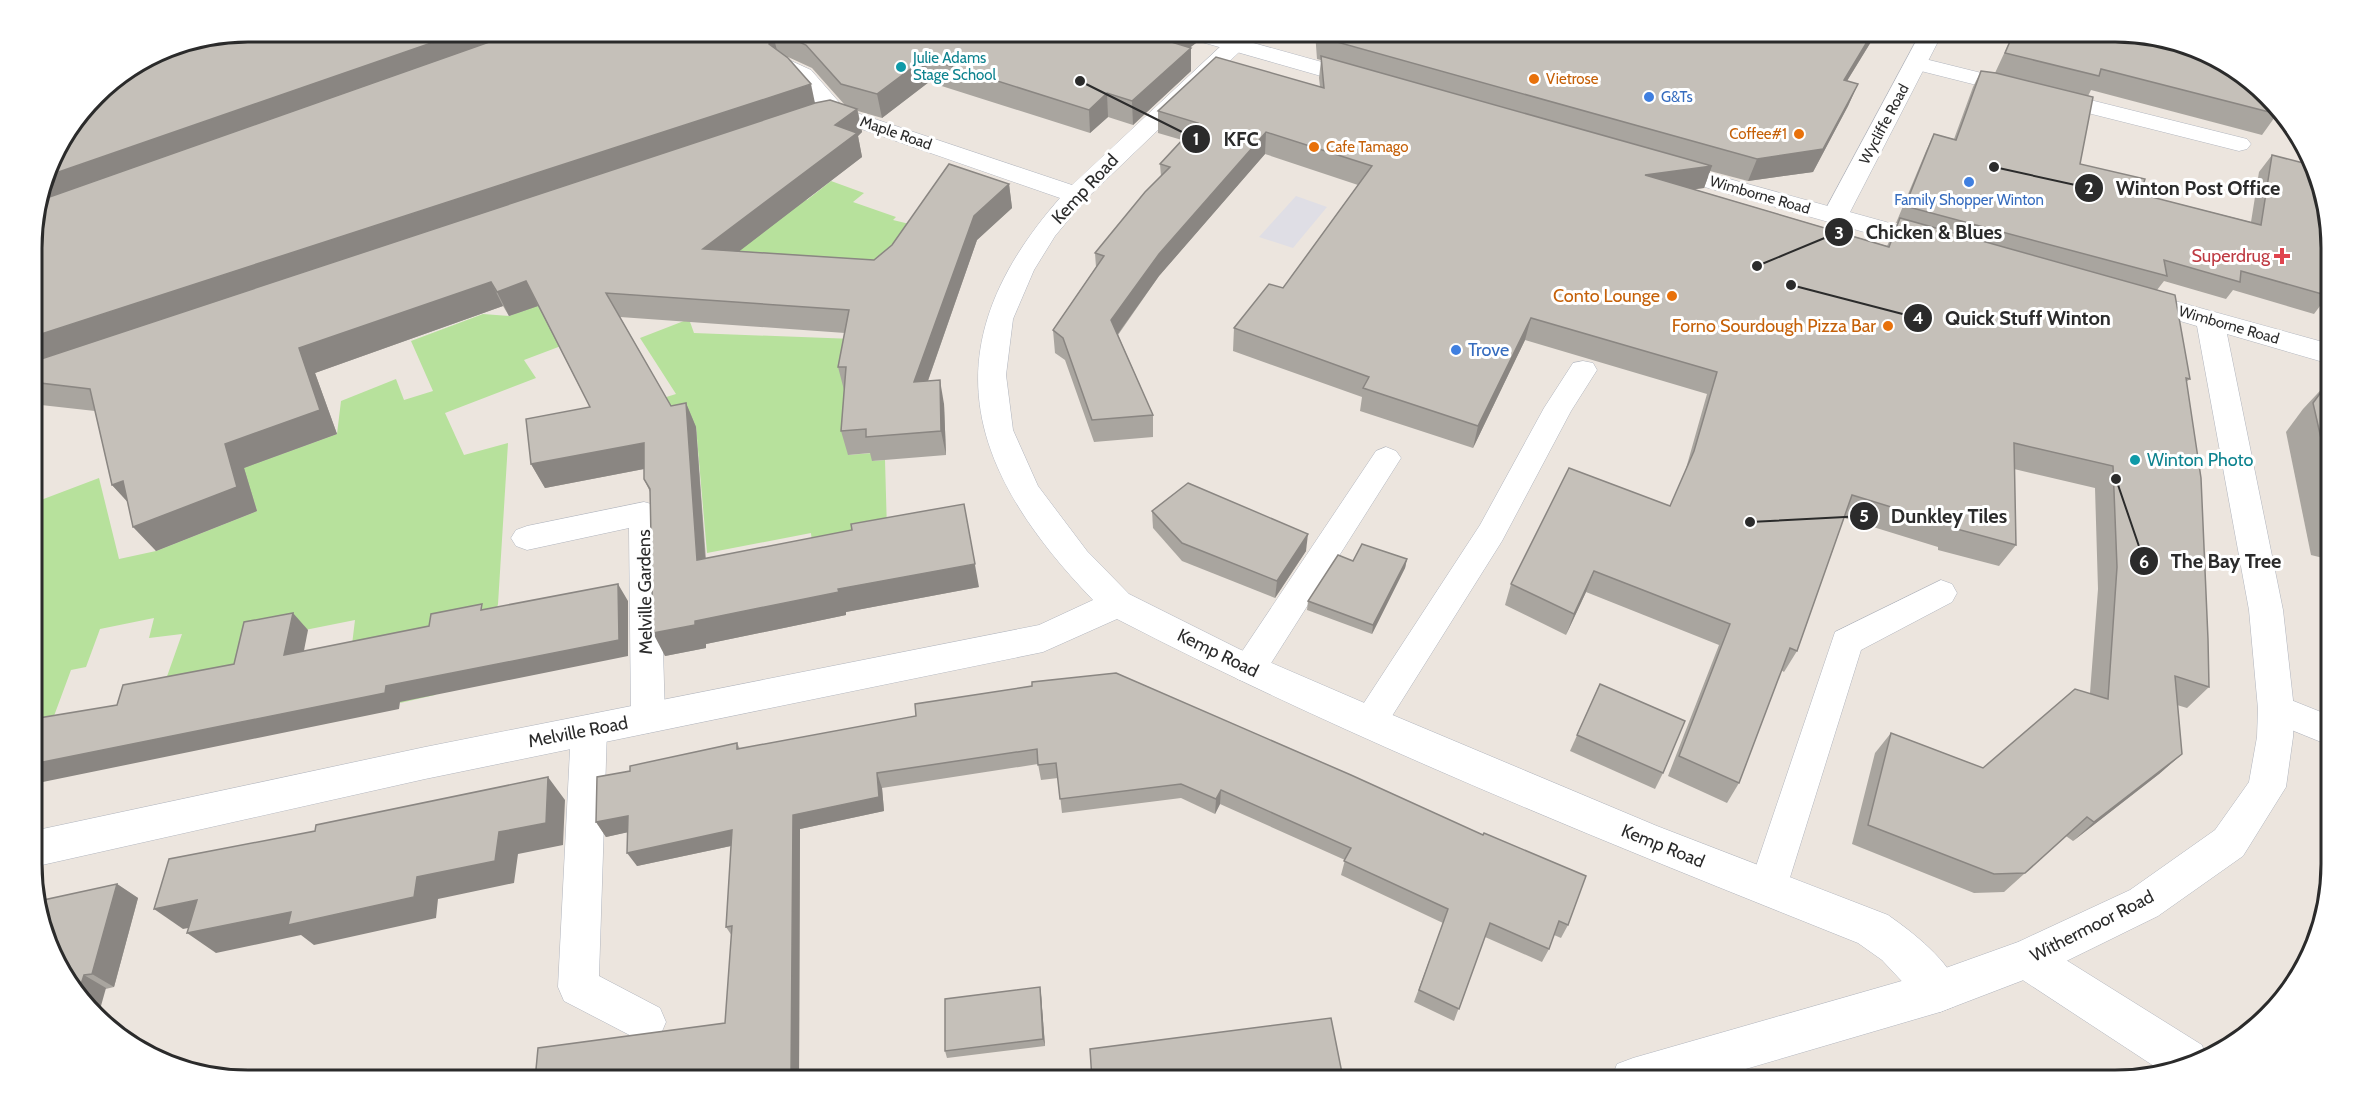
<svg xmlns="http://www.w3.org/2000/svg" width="2363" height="1112" viewBox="0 0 2363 1112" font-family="Cabin,sans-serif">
<rect width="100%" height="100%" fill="#ece5de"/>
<path fill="#dfdee5" d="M 1296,196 L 1327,207 L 1293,248 L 1259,237 Z"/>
<g fill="#b7e19c">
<path d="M 831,181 L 864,193 L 853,202 L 896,217 L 893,220 L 930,229 L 888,280 L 721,258 L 784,194 L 807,200 Z"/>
<path d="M 539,305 L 561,346 L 524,360 L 536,378 L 445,413 L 464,455 L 508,443 L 498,604 L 494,621 L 435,695 L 400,703 L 405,673 L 350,661 L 355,620 L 260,639 L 250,680 L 159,699 L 182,634 L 149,638 L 154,618 L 100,629 L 86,667 L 71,670 L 51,724 L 33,728 L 33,503 L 99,478 L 119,559 L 156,551 L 257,511 L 243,468 L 337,434 L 341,401 L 396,379 L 404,400 L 433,391 L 411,341 L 483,314 L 509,316 Z"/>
<path d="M 689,319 L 694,333 L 854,339 L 848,455 L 873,453 L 872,461 L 885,460 L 887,531 L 812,543 L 811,533 L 707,553 L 696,427 L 615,413 L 676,394 L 640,338 Z"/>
</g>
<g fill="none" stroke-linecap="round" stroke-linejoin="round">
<g stroke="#b1b5be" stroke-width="1">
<g id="service">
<path d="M 1917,57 L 2247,139 L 2251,144 L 2247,149 L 2239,151 L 1909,68 L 1906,63 L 1909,58 Z"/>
<path d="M 787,59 L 811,70 L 845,109 L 848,114 L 845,119 L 829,119 L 795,80 L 776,65 L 779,60 Z"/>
<path d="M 1583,361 L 1593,363 L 1597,370 L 1571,411 L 1502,541 L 1382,732 L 1370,737 L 1358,732 L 1353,722 L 1358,712 L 1480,525 L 1544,408 L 1573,363 Z"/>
<path d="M 1386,447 L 1396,451 L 1401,458 L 1261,679 L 1249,683 L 1237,679 L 1232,669 L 1237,659 L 1376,451 Z"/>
<path d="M 644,502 L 655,505 L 659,513 L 665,718 L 660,728 L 648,733 L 636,728 L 631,718 L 629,528 L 527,550 L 516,546 L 511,538 L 516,530 L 527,526 Z"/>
<path d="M 1941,580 L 1952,584 L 1957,593 L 1952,602 L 1861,650 L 1787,887 L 1782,900 L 1768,905 L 1754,900 L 1749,887 L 1835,632 Z"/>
<path d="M 2276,694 L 2331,716 L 2331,746 L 2264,719 L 2259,709 L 2264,699 Z"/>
<path d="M 589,715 L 601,719 L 607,730 L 599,976 L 660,1008 L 666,1022 L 660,1036 L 645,1043 L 564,1001 L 558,987 L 571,730 L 577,719 Z"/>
</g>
</g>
<g stroke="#b1b5be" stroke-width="1">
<g id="minor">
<path d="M 1236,32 L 1260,32 L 1085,200 L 1055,236 L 1034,270 L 1013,319 L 1006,375 L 1013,430 L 1038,486 L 1087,551 L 1129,594 L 1239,649 L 1383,711 L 1657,826 L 1888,915 C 1915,934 1948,960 1961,991 L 1955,1006 L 1940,1012 L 1925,1006 L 1882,960 L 1858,943 C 1608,843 1357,743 1117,619 L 1043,652 L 425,779 L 33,867 L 33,831 L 425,747 L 1039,625 L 1093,600 C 965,467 930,346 1060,198 L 847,124 C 833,120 821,125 808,122 L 804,117 L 808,112 C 820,109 833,106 845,109 L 1072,185 Z"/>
<path d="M 1921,32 L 1943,32 L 1848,216 L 1844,221 L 1835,224 L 1826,221 L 1822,216 Z"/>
<path d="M 2027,939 L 2042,945 L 2202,1045 L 2205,1054 L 2160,1070 L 2012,973 L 2006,959 L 2012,945 Z"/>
</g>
</g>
<g stroke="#b1b5be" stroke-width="1">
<g id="tertiary">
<path d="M 1181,32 L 1214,32 L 1372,76 L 1375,81 L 1372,86 L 1356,86 L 1184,37 Z"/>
<path d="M 1664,161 L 1944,238 L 1948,244 L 1944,250 L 1935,252 L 1655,173 L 1652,168 L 1655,163 Z"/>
<path d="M 2135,290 L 2330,344 L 2330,364 L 2227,334 L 2283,610 L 2294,709 L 2293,737 L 2286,787 L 2243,856 L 2158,916 L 2042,973 L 1940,1012 L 1708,1080 L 1611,1080 L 1617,1064 L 1633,1058 L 1940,970 L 2018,942 L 2130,890 L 2215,830 L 2249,782 L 2257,737 L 2258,709 L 2249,610 L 2197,326 L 2125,305 L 2121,299 L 2125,293 Z"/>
</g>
</g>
<use href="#service" fill="#fff" fill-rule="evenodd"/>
<use href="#minor" fill="#fff" fill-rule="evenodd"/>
<use href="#tertiary" fill="#fff" fill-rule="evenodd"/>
</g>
<g fill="#a9a59f" fill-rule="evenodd">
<path d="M 248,32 L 1196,32 L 1196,43 L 1190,47 L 1191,48 L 1191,71 L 1133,125 L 1108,117 L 1090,133 L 929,82 L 882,118 L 858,111 L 862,132 L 858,136 L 862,157 L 739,251 L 874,260 L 1009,184 L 1012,208 L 977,240 L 928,381 L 944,404 L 946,455 L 872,461 L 870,453 L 848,455 L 841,431 L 844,390 L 838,367 L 845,333 L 620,317 L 671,406 L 686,403 L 696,427 L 706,559 L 979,587 L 846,612 L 846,615 L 706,644 L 706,648 L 665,656 L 650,492 L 644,479 L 644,469 L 545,488 L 531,464 L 590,407 L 538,306 L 509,316 L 503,306 L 315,373 L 337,434 L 244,468 L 257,511 L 156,551 L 128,502 L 112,485 L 95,411 L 32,404 L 32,233 ZM 786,57 L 788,57 L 812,68 L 844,104 L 815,103 Z"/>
<path d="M 1315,32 L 1877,32 L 1847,81 L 1858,84 L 1848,106 L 1813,172 L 1748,181 L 1710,171 L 1704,188 L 1693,189 L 1887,246 L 1898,223 L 1896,223 L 1926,151 L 1934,134 L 1954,139 L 1973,87 L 1981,71 L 1995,73 L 2014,32 L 2115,32 L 2277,114 L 2262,135 L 2091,90 L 2088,96 L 2080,164 L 2140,194 L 2251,222 L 2259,172 L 2272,155 L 2330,220 L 2330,309 L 2320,306 L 2314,314 L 2233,290 L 2226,299 L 2164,281 L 2157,290 L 2190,379 L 2186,382 L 2209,687 L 2187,708 L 2177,705 L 2182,754 L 2159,774 L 2073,841 L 2066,836 L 2004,892 L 1974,893 L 1852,844 L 1875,753 L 1891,733 L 1983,768 L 2090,693 L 2098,589 L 2095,488 L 2014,469 L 2016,545 L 1999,566 L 1938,550 L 1938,547 L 1844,518 L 1797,651 L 1784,672 L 1781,670 L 1739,783 L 1727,803 L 1668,776 L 1719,645 L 1586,592 L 1566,635 L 1505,605 L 1511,584 L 1670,506 L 1685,472 L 1707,394 L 1525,340 L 1473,448 L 1360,411 L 1362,397 L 1233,351 L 1234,328 L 1283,288 L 1358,185 L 1265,154 L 1159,276 L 1118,335 L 1153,415 L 1153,437 L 1094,442 L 1065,360 L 1055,353 L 1053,330 L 1096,267 L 1095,253 L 1161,176 L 1160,164 L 1182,140 L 1158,133 L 1158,111 L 1320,87 L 1319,78 L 1321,60 L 1317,59 Z"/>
<path d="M 2330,380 L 2331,560 L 2311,555 L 2286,432 L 2303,409 Z"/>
<path d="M 1152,511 L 1306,551 L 1275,598 L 1182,561 L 1153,528 Z"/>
<path d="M 1407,559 L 1405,568 L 1372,634 L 1307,610 L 1308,601 L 1353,561 Z"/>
<path d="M 1600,684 L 1663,773 L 1655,789 L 1570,751 Z"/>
<path d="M 1032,686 L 1568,925 L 1561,938 L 1554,935 L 1549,949 L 1542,962 L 1485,937 L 1454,1021 L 1414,1002 L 1443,923 L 1341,875 L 1345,860 L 1220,804 L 1215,814 L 1181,798 L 1062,813 L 1058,778 L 1041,780 L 1038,764 L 882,788 L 884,811 L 800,829 L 799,1080 L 535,1080 L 725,1023 L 732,936 L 726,927 L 731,846 L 637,866 L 628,832 L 606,837 L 596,822 L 630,771 L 737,743 L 740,749 L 916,716 Z"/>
<path d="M 117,884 L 138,898 L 114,987 L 76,996 Z"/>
<path d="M 1040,987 L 1041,994 L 1045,1046 L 947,1058 L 945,1051 Z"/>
<path d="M 1342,1073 L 1340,1080 L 1092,1080 Z"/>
</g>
<g fill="#8a8682">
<path d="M 463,32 L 538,32 L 38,210 L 47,176 Z"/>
<path d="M 1181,32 L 1196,32 L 1196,43 L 1169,64 L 1168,41 Z"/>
<path d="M 1873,32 L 1877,32 L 1834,102 L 1844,80 Z"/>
<path d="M 773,35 L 779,58 L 769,44 Z"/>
<path d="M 1191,48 L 1191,71 L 1133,125 L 1132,101 Z"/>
<path d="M 925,58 L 929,82 L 882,118 L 877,94 Z"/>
<path d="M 811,84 L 816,108 L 32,368 L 32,337 Z"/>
<path d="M 1858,84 L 1848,106 L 1813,172 L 1748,181 L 1757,159 Z"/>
<path d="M 1107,93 L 1108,117 L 1090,133 L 1089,110 Z"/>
<path d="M 857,109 L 862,132 L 858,136 L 862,157 L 711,273 L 703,249 L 835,125 Z"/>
<path d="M 1266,132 L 1265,154 L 1159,276 L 1112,342 L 1111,320 L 1159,254 Z"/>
<path d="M 1712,166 L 1704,188 L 1638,197 L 1645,175 Z"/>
<path d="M 1009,184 L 1012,208 L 977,240 L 919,406 L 914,382 L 974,216 Z"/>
<path d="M 526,281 L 538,306 L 509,316 L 497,292 Z"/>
<path d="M 491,282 L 503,306 L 315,373 L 337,434 L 244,468 L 257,511 L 156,551 L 133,527 L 225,444 L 299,348 Z"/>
<path d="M 1531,318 L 1525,340 L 1473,448 L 1478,426 Z"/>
<path d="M 940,380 L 944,404 L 946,455 L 941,431 Z"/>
<path d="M 686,403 L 696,427 L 707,584 L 697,560 Z"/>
<path d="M 644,443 L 654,467 L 545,488 L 531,464 Z"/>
<path d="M 123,481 L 134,509 L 112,485 Z"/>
<path d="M 964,504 L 979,587 L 846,612 L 846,615 L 706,644 L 706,648 L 665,656 L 653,633 L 695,621 L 838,589 Z"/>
<path d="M 1308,534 L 1306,551 L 1275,598 L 1277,581 Z"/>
<path d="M 1407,559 L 1405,568 L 1372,634 L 1373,625 Z"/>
<path d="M 1594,571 L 1586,592 L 1566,635 L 1574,614 Z"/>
<path d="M 618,584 L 628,601 L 628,656 L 400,702 L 399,709 L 33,784 L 33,764 L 386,686 Z"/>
<path d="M 293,613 L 308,630 L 300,671 L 284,655 Z"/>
<path d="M 2182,754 L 2159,774 L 2073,841 L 2094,822 Z"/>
<path d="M 877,773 L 882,788 L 884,811 L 800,829 L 799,1080 L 793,1080 L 791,1077 L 793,815 Z"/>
<path d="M 548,777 L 565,800 L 563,845 L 518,854 L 514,883 L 438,899 L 436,918 L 314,945 L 301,935 L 216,953 L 187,933 L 417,877 L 499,832 Z"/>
<path d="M 1221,790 L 1220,804 L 1215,814 L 1216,799 Z"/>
<path d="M 628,816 L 638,830 L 606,837 L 596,822 Z"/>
<path d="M 732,830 L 740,844 L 637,866 L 627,853 Z"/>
<path d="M 117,884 L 138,898 L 114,987 L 92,974 Z"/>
<path d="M 197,900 L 224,921 L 183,929 L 154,909 Z"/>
<path d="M 84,975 L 106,988 L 99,1013 L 77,997 Z"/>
<path d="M 1040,987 L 1041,994 L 1045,1046 L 1043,1039 Z"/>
</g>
<g fill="#c5c0b9" stroke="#8a8682" stroke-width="1.5">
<path d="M 248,32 L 463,32 L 47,176 L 54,152 L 105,85 L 165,48 Z"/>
<path d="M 518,32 L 1181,32 L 1168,41 L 1191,48 L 1132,101 L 1107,93 L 1089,110 L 925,58 L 877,94 L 841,84 L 806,45 L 782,34 L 773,35 L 769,44 L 788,58 L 811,84 L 32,337 L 32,233 L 41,200 Z"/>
<path d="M 1319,32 L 1873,32 L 1844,80 L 1858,84 L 1823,149 L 1757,159 L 1319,37 Z"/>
<path d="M 2014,32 L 2078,32 L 2088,34 L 2092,32 L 2115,32 L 2198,48 L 2277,109 L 2277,114 L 2101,69 L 2099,76 L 2005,53 Z"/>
<path d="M 1321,56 L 1712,166 L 1645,175 L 1889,247 L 1900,218 L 2175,295 L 2190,379 L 2186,378 L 2201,478 L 2208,639 L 2209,687 L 2175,676 L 2182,754 L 2094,822 L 2087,817 L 2025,873 L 1994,874 L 1868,825 L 1891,733 L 1983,768 L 2075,689 L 2108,699 L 2117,567 L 2113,466 L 2014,443 L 2016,545 L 1953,528 L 1953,526 L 1852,495 L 1797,651 L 1790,648 L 1739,783 L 1679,756 L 1730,624 L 1594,571 L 1574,614 L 1511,584 L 1569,468 L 1670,506 L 1694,451 L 1717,372 L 1531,318 L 1478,426 L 1363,388 L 1369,377 L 1234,328 L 1269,284 L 1283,288 L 1372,166 L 1266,132 L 1159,254 L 1111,320 L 1153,415 L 1092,420 L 1063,338 L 1053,330 L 1104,256 L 1095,253 L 1145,192 L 1170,167 L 1160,164 L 1198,123 L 1158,111 L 1216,57 L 1324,88 Z"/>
<path d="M 1981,71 L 1996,73 L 2093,97 L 2080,164 L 2145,179 L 2140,194 L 2261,225 L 2272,155 L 2307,164 L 2330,220 L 2330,288 L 2329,296 L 2241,271 L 2240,282 L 2164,260 L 2167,276 L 1905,206 L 1934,134 L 1956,140 Z"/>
<path d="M 830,100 L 857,109 L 835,125 L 857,133 L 703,249 L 874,260 L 892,245 L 949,164 L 1009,184 L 974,216 L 914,382 L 940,380 L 941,431 L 866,437 L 866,429 L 841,431 L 846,367 L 838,367 L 849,310 L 606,293 L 671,406 L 686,403 L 697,560 L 852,530 L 851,524 L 964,504 L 975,564 L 838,589 L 839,592 L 695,621 L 695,625 L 653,633 L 650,489 L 644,479 L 644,443 L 531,464 L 526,419 L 590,407 L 526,281 L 497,292 L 491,282 L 299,348 L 320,410 L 225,444 L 237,487 L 133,527 L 123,481 L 112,485 L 90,389 L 32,382 L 32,362 L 815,103 Z"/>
<path d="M 2330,380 L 2330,478 L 2313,403 Z"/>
<path d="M 1188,483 L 1308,534 L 1277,581 L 1182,543 L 1152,511 Z"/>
<path d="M 1362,544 L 1407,559 L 1373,625 L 1308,601 L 1338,555 L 1353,561 Z"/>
<path d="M 618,584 L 619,640 L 386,686 L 385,693 L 33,764 L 33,719 L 117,705 L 123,685 L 234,664 L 244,622 L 293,613 L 284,655 L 429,626 L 431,614 L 482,604 L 481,610 Z"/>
<path d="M 1116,673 L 1351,775 L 1483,835 L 1484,833 L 1586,876 L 1568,925 L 1559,921 L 1549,949 L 1490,923 L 1459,1009 L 1419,990 L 1448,909 L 1344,861 L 1351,848 L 1221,790 L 1216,799 L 1181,784 L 1060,799 L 1056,763 L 1038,765 L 1037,749 L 877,773 L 879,797 L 793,815 L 791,1077 L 773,1080 L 535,1080 L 538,1048 L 725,1023 L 732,926 L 726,927 L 732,830 L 627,853 L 628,816 L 596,822 L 597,777 L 630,771 L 630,766 L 737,743 L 737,749 L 916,716 L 915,704 L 1032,686 L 1032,682 Z"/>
<path d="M 1600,684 L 1685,721 L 1663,773 L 1577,735 Z"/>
<path d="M 548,777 L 546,823 L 499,832 L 495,861 L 417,877 L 414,897 L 288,925 L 291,912 L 187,933 L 197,900 L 154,909 L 169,859 L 315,831 L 316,825 Z"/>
<path d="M 117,884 L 92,974 L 84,975 L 77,997 L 76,996 L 38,904 L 39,901 Z"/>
<path d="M 1040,987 L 1043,1039 L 945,1051 L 945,999 Z"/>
<path d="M 1331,1018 L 1342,1073 L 1286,1080 L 1092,1080 L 1090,1049 Z"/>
</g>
<g fill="#0f9aa8" stroke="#fff" stroke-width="2">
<circle cx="901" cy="67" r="6"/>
<circle cx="2135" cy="460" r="6"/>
</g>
<g fill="#e8710a" stroke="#fff" stroke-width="2">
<circle cx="1534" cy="79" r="6"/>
<circle cx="1799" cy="134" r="6"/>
<circle cx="1314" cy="147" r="6"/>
<circle cx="1672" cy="296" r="6"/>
<circle cx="1888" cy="326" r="6"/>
</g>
<g fill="#3f7fe0" stroke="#fff" stroke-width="2">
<circle cx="1649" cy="97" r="6"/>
<circle cx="1969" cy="182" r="6"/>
<circle cx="1456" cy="350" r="6"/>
</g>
<path fill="#e0444e" stroke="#fff" stroke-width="2" d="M2279 247h6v6h6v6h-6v6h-6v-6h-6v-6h6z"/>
<g text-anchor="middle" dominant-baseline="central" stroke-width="6" stroke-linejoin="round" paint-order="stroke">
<g font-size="15" fill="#0d838f" stroke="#fff" text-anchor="start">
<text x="913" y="58">Julie Adams<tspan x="913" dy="17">Stage School</tspan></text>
</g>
<g font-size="15" fill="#c56008" stroke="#fff" text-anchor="start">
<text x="1546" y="79">Vietrose</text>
<text x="1787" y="134" text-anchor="end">Coffee#1</text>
<text x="1326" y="147">Cafe Tamago</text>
</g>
<g font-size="15" fill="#366cbe" stroke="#fff" text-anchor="start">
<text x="1661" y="97">G&amp;Ts</text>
<text x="1969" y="200" text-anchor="middle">Family Shopper Winton</text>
</g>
<g font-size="15" fill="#2b2b2b" stroke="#fff">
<text transform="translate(1884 124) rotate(-62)">Wycliffe Road</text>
<text transform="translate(896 133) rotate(19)">Maple Road</text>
<text transform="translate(1760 195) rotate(16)">Wimborne Road</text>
<text transform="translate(2229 325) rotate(16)">Wimborne Road</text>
</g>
<g font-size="18" fill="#2b2b2b" stroke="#fff">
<text transform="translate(1085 189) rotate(-47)">Kemp Road</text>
<text transform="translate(645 592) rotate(-91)">Melville Gardens</text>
<text transform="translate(1218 653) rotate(26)">Kemp Road</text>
<text transform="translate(578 732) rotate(-11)">Melville Road</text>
<text transform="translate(1663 846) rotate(22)">Kemp Road</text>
<text transform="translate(2092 926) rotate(-27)">Withermoor Road</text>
</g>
<g font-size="18" fill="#be3a42" stroke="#fff" text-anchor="end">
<text x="2270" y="256">Superdrug</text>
</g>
<g font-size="18" fill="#c56008" stroke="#fff" text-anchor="end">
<text x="1660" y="296">Conto Lounge</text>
<text x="1876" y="326">Forno Sourdough Pizza Bar</text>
</g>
<g font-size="18" fill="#366cbe" stroke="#fff" text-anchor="start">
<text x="1468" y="350">Trove</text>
</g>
<g font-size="18" fill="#0d838f" stroke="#fff" text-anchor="start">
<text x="2147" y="460">Winton Photo</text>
</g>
</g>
<path d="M0 0H2363V1112H0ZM248 42H2115A206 206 0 0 1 2321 248V864A206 206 0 0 1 2115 1070H248A206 206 0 0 1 42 864V248A206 206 0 0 1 248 42Z" fill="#fff" fill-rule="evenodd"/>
<path fill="none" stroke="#2b2b2b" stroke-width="3" d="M248 42H2115A206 206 0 0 1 2321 248V864A206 206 0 0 1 2115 1070H248A206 206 0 0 1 42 864V248A206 206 0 0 1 248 42Z"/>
<path fill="none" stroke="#2b2b2b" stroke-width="2" d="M1080 81L1196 139M1994 167L2089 188M1757 266L1839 232M1791 285L1918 318M1750 522L1864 516M2116 479L2144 561"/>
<g fill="#2b2b2b" stroke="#fff" stroke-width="2">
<circle cx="1080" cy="81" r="6"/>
<circle cx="1994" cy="167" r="6"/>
<circle cx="1757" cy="266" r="6"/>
<circle cx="1791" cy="285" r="6"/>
<circle cx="1750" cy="522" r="6"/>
<circle cx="2116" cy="479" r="6"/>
<circle cx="1196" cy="139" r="15"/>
<circle cx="2089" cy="188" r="15"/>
<circle cx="1839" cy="232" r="15"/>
<circle cx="1918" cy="318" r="15"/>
<circle cx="1864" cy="516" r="15"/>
<circle cx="2144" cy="561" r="15"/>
</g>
<g font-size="18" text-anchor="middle" font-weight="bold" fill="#fff">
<text x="1196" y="145">1</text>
<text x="2089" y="194">2</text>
<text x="1839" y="239">3</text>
<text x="1918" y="324">4</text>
<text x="1864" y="522">5</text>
<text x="2144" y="568">6</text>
</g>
<g font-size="20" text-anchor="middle" font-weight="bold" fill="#2b2b2b" stroke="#fff" stroke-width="6" stroke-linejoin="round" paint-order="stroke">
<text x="1241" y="146">KFC</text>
<text x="2198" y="195">Winton Post Office</text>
<text x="1934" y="239">Chicken &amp; Blues</text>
<text x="2028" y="325">Quick Stuff Winton</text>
<text x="1949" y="523">Dunkley Tiles</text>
<text x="2226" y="568">The Bay Tree</text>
</g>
</svg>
